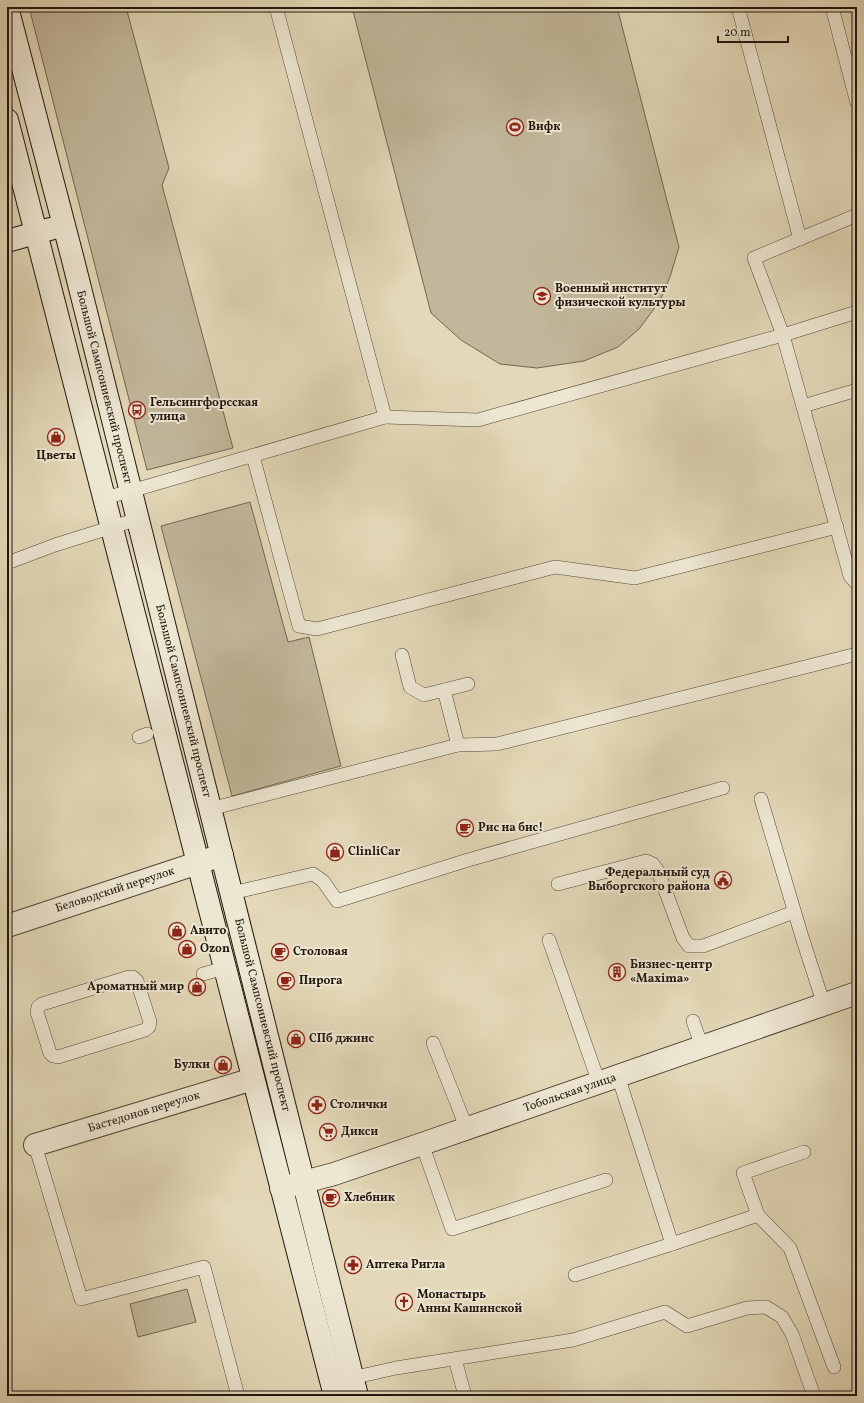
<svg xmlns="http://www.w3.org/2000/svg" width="864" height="1403" viewBox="0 0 864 1403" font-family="Vollkorn,serif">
<rect width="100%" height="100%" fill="#e3d8b8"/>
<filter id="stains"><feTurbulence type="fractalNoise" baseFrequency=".005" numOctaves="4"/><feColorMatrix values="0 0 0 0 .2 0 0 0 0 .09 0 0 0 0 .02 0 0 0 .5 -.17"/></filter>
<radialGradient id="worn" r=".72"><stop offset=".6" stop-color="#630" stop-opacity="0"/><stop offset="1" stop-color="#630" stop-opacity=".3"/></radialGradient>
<g fill="#c2b79b" stroke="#726654">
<path d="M 29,7 L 126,7 L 169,168 L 162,185 L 233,448 L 147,470 Z"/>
<path d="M 352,7 L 617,7 L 679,247 L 670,277 L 660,301 L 639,329 L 618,347 L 584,361 L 537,368 L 500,364 L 461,340 L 431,313 Z"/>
<path d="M 250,502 L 288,642 L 309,637 L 341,766 L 232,796 L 161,526 Z"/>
<path d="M 187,1289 L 196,1322 L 138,1337 L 130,1304 Z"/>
</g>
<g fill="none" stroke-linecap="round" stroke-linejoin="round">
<g stroke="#524638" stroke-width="14">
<g id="lane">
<path d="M 738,7 L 800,239"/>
<path d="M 832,7 L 857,103"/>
<path d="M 857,215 L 754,258 L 783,335 L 857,312"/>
<path d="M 803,406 L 857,390"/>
<path d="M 385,417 L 478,420 L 783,335 L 850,576 L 857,584"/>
<path d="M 253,456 L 299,626 L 317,629 L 555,567 L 635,578 L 837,527"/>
<path d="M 104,498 L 131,491 L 385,417 L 276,7"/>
<path d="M 7,563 L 55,545 L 138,519"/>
<path d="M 402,655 L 410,687 L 424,695 L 468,684"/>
<path d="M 444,690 L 458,745"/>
<path d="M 139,737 L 147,734"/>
<path d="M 761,799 L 802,937 L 824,1005"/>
<path d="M 210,809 L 458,745 L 497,744 L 857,654"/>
<path d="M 558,884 L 646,861 L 653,864 L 658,871 L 683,938 L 689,946 L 703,946 L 794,912"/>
<path d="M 232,893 L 313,874 L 323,881 L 337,901 L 468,860 L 723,788"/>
<path d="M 549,940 L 599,1083"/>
<path d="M 203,974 L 225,968"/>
<path d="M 129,977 L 133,977 L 137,981 L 150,1022 L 149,1027 L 145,1030 L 58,1057 L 53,1056 L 50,1053 L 37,1012 L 38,1007 L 42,1004 Z"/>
<path d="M 693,1021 L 702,1047"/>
<path d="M 433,1043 L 467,1129"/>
<path d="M 618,1076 L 672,1244"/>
<path d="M 422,1144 L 452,1229 L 606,1180"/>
<path d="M 35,1145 L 81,1299 L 204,1267 L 238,1396"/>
<path d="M 758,1215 L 743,1173 L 804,1152"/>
<path d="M 575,1275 L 672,1244 L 758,1215 L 790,1248 L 834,1367"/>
<path d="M 455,1359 L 465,1396"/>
<path d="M 347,1379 L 396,1368 L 573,1340 L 665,1312 L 687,1326 L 747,1308 L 766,1307 L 782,1317 L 792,1334 L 814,1396"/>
</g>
</g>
<g stroke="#524638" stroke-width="24">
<g id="street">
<path d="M 7,926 L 222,855"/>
<path d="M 35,1145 L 253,1079"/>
<path d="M 281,1188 L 334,1174 L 422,1144 L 857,993"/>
</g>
</g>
<g stroke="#21160e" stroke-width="24">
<g id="secondary">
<path d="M 7,7 L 72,256 L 357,1396"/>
<path d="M 7,120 L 335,1396"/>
<path d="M 7,241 L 50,229"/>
</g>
</g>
<use href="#lane" stroke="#ede6d1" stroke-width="13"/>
<use href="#street" stroke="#ede6d1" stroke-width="22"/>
<use href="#secondary" stroke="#ede6d1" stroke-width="22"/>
</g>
<defs>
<g id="stadium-ring" transform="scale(0.9)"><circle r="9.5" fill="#ede6d1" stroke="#8f2418" stroke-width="1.5"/><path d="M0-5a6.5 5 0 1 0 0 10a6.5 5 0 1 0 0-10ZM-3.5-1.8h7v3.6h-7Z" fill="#8f2418"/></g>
<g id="university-ring" transform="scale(0.9)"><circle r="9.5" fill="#ede6d1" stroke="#8f2418" stroke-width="1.5"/><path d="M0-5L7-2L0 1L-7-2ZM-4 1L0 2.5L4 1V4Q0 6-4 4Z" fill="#8f2418"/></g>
<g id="bus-ring" transform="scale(0.9)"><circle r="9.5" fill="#ede6d1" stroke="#8f2418" stroke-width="1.5"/><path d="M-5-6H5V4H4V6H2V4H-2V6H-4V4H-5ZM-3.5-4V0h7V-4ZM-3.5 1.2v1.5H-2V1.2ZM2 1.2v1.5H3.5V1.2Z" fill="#8f2418"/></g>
<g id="shop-ring" transform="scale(0.9)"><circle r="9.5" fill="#ede6d1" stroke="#8f2418" stroke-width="1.5"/><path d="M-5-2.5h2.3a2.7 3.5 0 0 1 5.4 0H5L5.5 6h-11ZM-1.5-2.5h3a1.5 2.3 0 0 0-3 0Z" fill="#8f2418"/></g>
<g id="cafe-ring" transform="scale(0.9)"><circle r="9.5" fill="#ede6d1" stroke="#8f2418" stroke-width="1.5"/><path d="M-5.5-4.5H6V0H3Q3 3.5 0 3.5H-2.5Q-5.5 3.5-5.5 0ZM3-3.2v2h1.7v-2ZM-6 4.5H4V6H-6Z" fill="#8f2418"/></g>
<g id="civic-ring" transform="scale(0.9)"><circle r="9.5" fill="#ede6d1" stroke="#8f2418" stroke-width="1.5"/><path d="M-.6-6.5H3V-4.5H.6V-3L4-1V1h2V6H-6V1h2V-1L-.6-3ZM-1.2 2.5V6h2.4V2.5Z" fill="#8f2418"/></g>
<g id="building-ring" transform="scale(0.9)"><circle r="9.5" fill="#ede6d1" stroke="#8f2418" stroke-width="1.5"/><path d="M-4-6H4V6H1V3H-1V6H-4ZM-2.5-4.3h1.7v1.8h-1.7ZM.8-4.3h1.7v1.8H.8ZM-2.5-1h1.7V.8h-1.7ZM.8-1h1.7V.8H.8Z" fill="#8f2418"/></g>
<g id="pharmacy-ring" transform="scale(0.9)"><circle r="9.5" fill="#ede6d1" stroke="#8f2418" stroke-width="1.5"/><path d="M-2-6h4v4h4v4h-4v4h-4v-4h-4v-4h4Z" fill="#8f2418"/></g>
<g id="supermarket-ring" transform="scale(0.9)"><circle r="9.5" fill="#ede6d1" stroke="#8f2418" stroke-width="1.5"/><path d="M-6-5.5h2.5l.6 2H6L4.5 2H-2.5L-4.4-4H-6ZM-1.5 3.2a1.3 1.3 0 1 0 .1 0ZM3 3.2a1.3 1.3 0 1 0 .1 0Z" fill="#8f2418"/></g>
<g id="church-ring" transform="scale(0.9)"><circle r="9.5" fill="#ede6d1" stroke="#8f2418" stroke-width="1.5"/><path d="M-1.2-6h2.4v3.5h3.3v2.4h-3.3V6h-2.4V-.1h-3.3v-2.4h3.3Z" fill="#8f2418"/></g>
</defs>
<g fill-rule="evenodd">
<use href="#stadium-ring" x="515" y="127"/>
<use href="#university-ring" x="542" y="296"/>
<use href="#bus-ring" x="137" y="410"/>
<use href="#shop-ring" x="56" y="437"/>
<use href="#cafe-ring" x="465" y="828"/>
<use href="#shop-ring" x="335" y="852"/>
<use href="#civic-ring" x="723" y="880"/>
<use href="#shop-ring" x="177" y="931"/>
<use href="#shop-ring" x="187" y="949"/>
<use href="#cafe-ring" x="280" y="952"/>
<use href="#building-ring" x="617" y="972"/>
<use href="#cafe-ring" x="286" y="981"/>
<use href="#shop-ring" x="197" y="987"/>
<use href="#shop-ring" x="296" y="1039"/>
<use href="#shop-ring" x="223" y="1065"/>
<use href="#pharmacy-ring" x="317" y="1105"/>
<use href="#supermarket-ring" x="328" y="1132"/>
<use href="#cafe-ring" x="331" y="1198"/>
<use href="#pharmacy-ring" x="353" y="1265"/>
<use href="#church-ring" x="404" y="1302"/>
</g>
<g text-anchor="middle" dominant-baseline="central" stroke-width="4" stroke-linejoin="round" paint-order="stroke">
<g font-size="12" font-weight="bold" fill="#21160e" stroke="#ede6d1" text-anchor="start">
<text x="528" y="127">Вифк</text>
<text x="555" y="289">Военный институт<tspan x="555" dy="14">физической культуры</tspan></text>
<text x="150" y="403">Гельсингфорсская<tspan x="150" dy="14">улица</tspan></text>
<text x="56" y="456" text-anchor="middle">Цветы</text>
<text x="478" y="828">Рис на бис!</text>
<text x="348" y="852">ClinliCar</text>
<text x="710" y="873" text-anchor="end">Федеральный суд<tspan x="710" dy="14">Выборгского района</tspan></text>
<text x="190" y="931">Авито</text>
<text x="200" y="949">Ozon</text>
<text x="293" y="952">Столовая</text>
<text x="630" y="965">Бизнес-центр<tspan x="630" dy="14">«Maxima»</tspan></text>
<text x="299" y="981">Пирога</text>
<text x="184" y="987" text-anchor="end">Ароматный мир</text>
<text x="309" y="1039">СПб джинс</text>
<text x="210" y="1065" text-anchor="end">Булки</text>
<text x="330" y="1105">Столички</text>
<text x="341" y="1132">Дикси</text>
<text x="344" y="1198">Хлебник</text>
<text x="366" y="1265">Аптека Ригла</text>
<text x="417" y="1295">Монастырь<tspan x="417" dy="14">Анны Кашинской</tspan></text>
</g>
<g font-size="12" fill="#21160e" stroke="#ede6d1">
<text transform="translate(104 387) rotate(76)">Большой Сампсониевский проспект</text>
<text transform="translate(183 701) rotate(76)">Большой Сампсониевский проспект</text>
<text transform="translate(115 890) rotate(-18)">Беловодский переулок</text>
<text transform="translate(262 1015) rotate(76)">Большой Сампсониевский проспект</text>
<text transform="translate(570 1093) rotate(-19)">Тобольская улица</text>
<text transform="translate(144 1112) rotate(-17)">Бастедонов переулок</text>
</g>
</g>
<rect width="864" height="1403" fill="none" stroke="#e3d8b8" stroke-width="24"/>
<rect x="8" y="8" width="848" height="1387" fill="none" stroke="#21160e" stroke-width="2"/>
<rect x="12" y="12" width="840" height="1379" fill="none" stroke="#21160e"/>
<path d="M718 36v6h70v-6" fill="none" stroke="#21160e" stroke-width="2"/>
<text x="724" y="36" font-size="12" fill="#21160e" stroke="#ede6d1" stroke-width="3" paint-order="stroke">20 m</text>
<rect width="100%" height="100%" filter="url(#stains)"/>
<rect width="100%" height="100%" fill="url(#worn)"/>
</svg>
